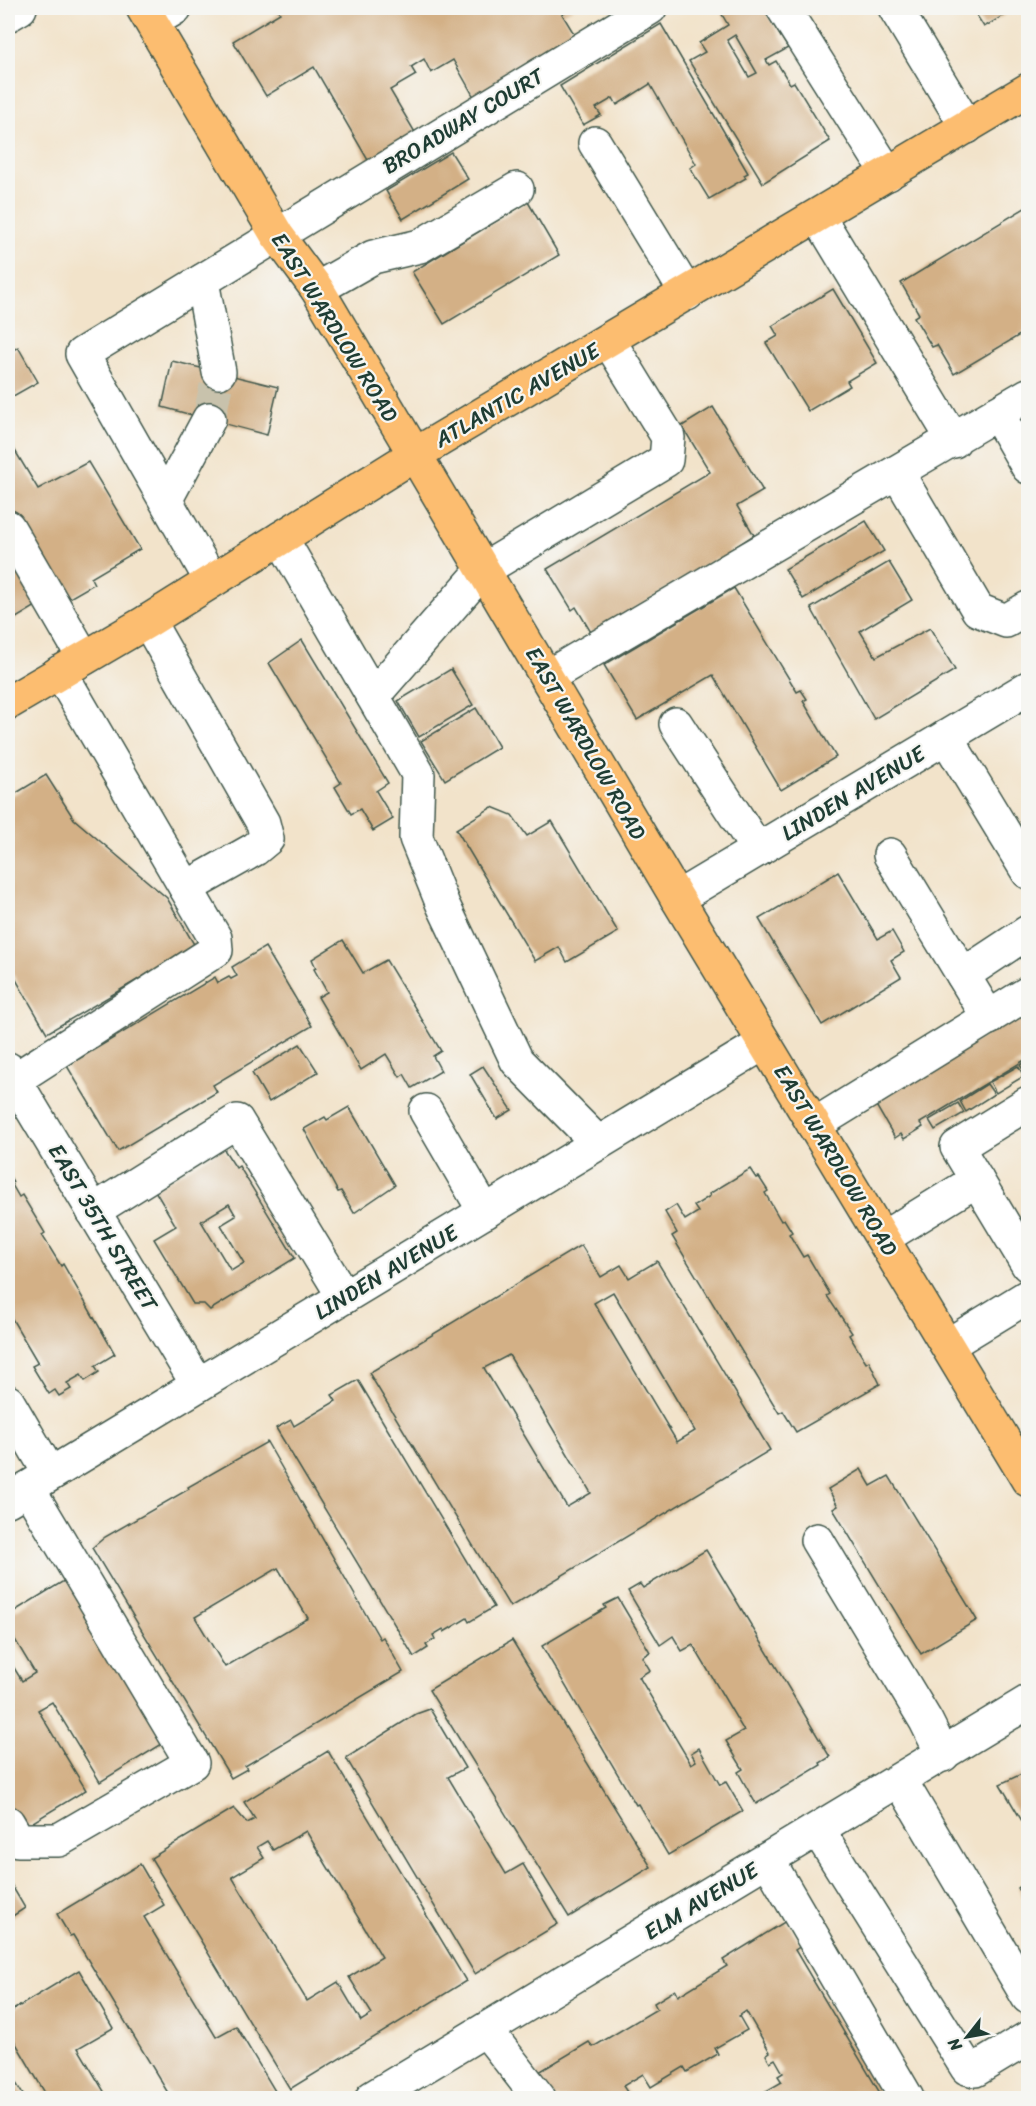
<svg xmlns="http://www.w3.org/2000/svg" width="1036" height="2106" viewBox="0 0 1036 2106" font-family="Sriracha,sans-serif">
<rect width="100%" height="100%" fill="#f6f6f2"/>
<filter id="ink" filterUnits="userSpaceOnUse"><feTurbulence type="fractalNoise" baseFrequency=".0167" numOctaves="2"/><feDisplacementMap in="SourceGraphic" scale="12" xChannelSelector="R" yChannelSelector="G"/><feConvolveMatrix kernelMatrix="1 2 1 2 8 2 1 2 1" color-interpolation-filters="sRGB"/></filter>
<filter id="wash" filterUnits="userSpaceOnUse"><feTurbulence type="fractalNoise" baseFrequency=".008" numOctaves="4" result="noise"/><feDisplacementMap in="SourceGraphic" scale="24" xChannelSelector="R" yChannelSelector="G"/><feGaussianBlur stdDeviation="1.35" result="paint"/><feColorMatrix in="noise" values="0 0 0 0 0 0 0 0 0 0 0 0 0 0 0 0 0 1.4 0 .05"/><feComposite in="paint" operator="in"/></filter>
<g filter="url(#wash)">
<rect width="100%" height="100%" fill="#f2e3ca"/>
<g id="blocks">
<g fill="#d3b086" fill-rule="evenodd">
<path d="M 277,8 L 574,8 L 562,14 L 576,37 L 474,97 L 453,60 L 431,73 L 424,59 L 411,67 L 416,75 L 390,90 L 416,134 L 369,162 L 314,67 L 266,96 L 233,41 L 280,13 Z"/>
<path d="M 724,8 L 763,8 L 788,48 L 766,60 L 769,65 L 776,61 L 790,84 L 794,82 L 830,141 L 763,183 L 689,61 L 705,52 L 699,43 L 728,25 L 720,11 ZM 735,35 L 757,73 L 749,77 L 727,40 Z"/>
<path d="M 972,8 L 1017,8 L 984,27 Z"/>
<path d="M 661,24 L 748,173 L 744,175 L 746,178 L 709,199 L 690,168 L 696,164 L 650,84 L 617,105 L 613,98 L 596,108 L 601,115 L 583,125 L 560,86 Z"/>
<path d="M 451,152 L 468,179 L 403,219 L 386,191 Z"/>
<path d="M 528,202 L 559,255 L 444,324 L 412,272 Z"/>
<path d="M 1028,206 L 1028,330 L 954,374 L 937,345 L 932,347 L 914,317 L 919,314 L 901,283 Z"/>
<path d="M 833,289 L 877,363 L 847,381 L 850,386 L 808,411 L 766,343 L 778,336 L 772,326 Z"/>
<path d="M 18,347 L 38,382 L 8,399 L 8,353 Z"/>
<path d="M 172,361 L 278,387 L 267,435 L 162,407 Z"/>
<path d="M 713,407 L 763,491 L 737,506 L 754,535 L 729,551 L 733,558 L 721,565 L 717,558 L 592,634 L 576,607 L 572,610 L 547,569 L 710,472 L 682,426 Z"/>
<path d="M 11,444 L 38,489 L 88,462 L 140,549 L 91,578 L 94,584 L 61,603 L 8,513 L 8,446 Z"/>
<path d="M 866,521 L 884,551 L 803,599 L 785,569 Z"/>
<path d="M 8,537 L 46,600 L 8,623 Z"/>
<path d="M 889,562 L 912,600 L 860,631 L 876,657 L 930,628 L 955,670 L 874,719 L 811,608 Z"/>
<path d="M 734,588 L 797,692 L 801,690 L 807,699 L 803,701 L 836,757 L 781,790 L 713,675 L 637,720 L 604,665 Z"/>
<path d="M 302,640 L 388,783 L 376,791 L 393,819 L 373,831 L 360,809 L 351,814 L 335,787 L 341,783 L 269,663 Z"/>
<path d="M 451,669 L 473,705 L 419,737 L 398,701 Z"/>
<path d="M 476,708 L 499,747 L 445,780 L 421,741 Z"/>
<path d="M 46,775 L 74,819 L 167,898 L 195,946 L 47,1033 L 8,966 L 8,798 Z"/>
<path d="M 492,807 L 512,815 L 527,836 L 552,821 L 618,932 L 567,962 L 559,947 L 535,961 L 456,829 Z"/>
<path d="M 838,872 L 878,939 L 892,931 L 904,952 L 891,960 L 901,977 L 822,1025 L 759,919 Z"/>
<path d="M 343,940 L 363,973 L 386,960 L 441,1051 L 433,1056 L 441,1071 L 412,1088 L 404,1074 L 400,1077 L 386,1054 L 361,1070 L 318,997 L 327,992 L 314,969 L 316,968 L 312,959 Z"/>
<path d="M 265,947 L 312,1026 L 213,1085 L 217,1092 L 118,1151 L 67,1066 L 215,977 L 218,983 L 229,977 L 231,979 L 237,976 L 232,967 Z"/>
<path d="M 1028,1010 L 1028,1058 L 920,1123 L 923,1127 L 904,1139 L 901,1134 L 895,1138 L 874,1102 Z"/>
<path d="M 300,1044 L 318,1072 L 269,1102 L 252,1073 Z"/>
<path d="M 1028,1060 L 1028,1074 L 1027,1075 L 1020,1065 Z"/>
<path d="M 483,1066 L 512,1110 L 497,1119 L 470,1074 Z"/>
<path d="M 1018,1066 L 1024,1076 L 996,1093 L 990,1082 Z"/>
<path d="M 987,1084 L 994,1094 L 966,1112 L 960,1101 Z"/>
<path d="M 958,1103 L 964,1113 L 935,1130 L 929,1120 Z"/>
<path d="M 349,1107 L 395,1185 L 354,1213 L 341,1191 L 338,1192 L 304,1129 L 325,1117 L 327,1120 Z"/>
<path d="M 223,1148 L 236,1168 L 239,1166 L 295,1258 L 210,1310 L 204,1304 L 193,1304 L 154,1239 L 176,1226 L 154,1189 ZM 229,1204 L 236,1216 L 221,1225 L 244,1263 L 231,1271 L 201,1221 Z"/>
<path d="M 750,1169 L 756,1178 L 759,1177 L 768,1191 L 765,1193 L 781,1221 L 784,1219 L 792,1232 L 789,1234 L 803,1257 L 807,1255 L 830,1294 L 827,1296 L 852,1333 L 849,1335 L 866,1363 L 869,1361 L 880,1384 L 796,1432 L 783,1411 L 779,1413 L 672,1236 L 677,1233 L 665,1212 L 676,1205 L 685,1220 L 698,1212 L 694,1206 L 710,1196 L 709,1194 Z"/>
<path d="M 8,1173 L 13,1182 L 11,1183 L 19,1197 L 22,1195 L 45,1233 L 42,1235 L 61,1266 L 63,1264 L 115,1354 L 95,1366 L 99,1372 L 85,1381 L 81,1375 L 67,1383 L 71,1389 L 59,1396 L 55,1390 L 49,1394 L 32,1366 L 38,1363 L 8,1312 Z"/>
<path d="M 581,1245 L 601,1277 L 621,1265 L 629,1278 L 657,1261 L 770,1450 L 510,1607 L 369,1373 ZM 613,1292 L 695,1431 L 677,1442 L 594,1303 ZM 509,1355 L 591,1493 L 567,1507 L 484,1368 Z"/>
<path d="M 358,1380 L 494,1607 L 469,1622 L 467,1618 L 444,1632 L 443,1629 L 433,1635 L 435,1639 L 426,1645 L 428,1648 L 414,1657 L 276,1428 L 291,1420 L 294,1426 L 336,1401 L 332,1395 Z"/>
<path d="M 267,1442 L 380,1639 L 383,1637 L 403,1672 L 245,1766 L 247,1769 L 231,1778 L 92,1548 L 105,1537 L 189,1489 L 188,1487 ZM 278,1568 L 308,1618 L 225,1667 L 195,1617 Z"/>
<path d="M 861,1469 L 871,1486 L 889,1476 L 977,1620 L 921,1654 L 833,1509 L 838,1506 L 828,1489 Z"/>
<path d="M 706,1550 L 830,1757 L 820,1763 L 821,1765 L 756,1804 L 738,1772 L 743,1769 L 726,1741 L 744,1731 L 693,1645 L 682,1651 L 673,1636 L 660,1645 L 628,1591 L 640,1584 L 643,1588 Z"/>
<path d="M 67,1579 L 167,1741 L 100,1782 L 52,1702 L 38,1710 L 86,1790 L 20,1830 L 8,1810 L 8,1658 L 22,1681 L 35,1673 L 8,1628 L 8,1615 Z"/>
<path d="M 618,1598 L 650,1652 L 642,1657 L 650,1670 L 639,1677 L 691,1764 L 696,1761 L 691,1753 L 699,1748 L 720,1785 L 726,1782 L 743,1811 L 668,1855 L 638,1804 L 636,1805 L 542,1646 L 606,1608 L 604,1605 Z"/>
<path d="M 512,1640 L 651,1867 L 569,1917 L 429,1690 Z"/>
<path d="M 430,1709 L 465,1768 L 448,1777 L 506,1874 L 523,1864 L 558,1924 L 475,1974 L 346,1758 L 416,1714 Z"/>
<path d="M 328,1751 L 466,1981 L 290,2089 L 151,1858 L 234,1808 L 247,1823 L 255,1819 L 244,1802 ZM 306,1831 L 382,1957 L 349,1977 L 372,2014 L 361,2021 L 338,1982 L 307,2001 L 232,1877 L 264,1858 L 257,1847 L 267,1841 L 273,1850 Z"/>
<path d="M 1028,1771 L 1028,1831 L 1000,1784 Z"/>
<path d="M 140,1864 L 164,1905 L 144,1917 L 216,2037 L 236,2026 L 275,2091 L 276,2095 L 270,2098 L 171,2098 L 73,1935 L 70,1936 L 57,1914 Z"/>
<path d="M 8,1879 L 25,1908 L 8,1919 Z"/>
<path d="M 1028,1881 L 1028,1905 L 1018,1888 Z"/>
<path d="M 786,1921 L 801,1946 L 795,1950 L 883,2098 L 754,2098 L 782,2082 L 778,2076 L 783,2073 L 775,2059 L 770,2062 L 766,2055 L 770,2052 L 746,2011 L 739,2016 L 747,2030 L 715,2048 L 718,2054 L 687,2072 L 684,2067 L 651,2087 L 643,2074 L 623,2086 L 631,2098 L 548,2098 L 534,2075 L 589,2042 L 593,2047 L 657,2009 L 654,2003 L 675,1990 L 678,1996 L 727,1966 L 723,1960 Z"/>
<path d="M 79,1970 L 113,2028 L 78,2048 L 108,2098 L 48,2098 L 8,2030 L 8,2013 Z"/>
<path d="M 8,2070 L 25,2098 L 8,2098 Z"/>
</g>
</g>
</g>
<g filter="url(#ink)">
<use href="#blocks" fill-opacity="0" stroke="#3f564a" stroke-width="1.5"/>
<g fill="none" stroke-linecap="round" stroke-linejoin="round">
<path stroke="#c8c2ac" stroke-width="33" stroke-dasharray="33 16" stroke-linecap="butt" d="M 209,419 L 219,372"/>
<g stroke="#3f564a" stroke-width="36">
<g id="minor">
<path d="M 783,8 L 888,174"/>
<path d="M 895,8 L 967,127"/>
<path d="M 8,15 L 20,8"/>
<path d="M 152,22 L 175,8"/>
<path d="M 595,143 L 687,294"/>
<path d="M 818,216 L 954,441"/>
<path d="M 202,281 L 219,372"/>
<path d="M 317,289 L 373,257 L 420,246 L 517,189"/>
<path d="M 997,413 L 1028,467"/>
<path d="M 897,472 L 978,610 L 1006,621 L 1028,608"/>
<path d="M 166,499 L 209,419"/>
<path d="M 8,527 L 84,658"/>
<path d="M 281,538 L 418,774 L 416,838 L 443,905 L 517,1061 L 598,1143"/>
<path d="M 211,580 L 82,354 L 650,8"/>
<path d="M 148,621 L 263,823 L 267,839 L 255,849 L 186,888"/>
<path d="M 547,677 L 1028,395"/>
<path d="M 373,696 L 483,570 L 666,460 L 668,437 L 609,341"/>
<path d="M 676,724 L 758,850"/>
<path d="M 946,737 L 1028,872"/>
<path d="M 890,855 L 989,1018"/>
<path d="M 677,898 L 1028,688"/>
<path d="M 963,975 L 1028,932"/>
<path d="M 8,1069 L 198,1385"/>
<path d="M 14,1080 L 216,950 L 215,938 L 60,672"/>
<path d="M 1028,1103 L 957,1147 L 1028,1265"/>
<path d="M 426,1111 L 485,1212"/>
<path d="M 814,1125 L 1028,993"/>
<path d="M 93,1211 L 237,1121 L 344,1297"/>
<path d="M 883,1238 L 977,1180"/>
<path d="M 948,1345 L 1028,1296"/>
<path d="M 8,1402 L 50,1474"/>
<path d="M 8,1500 L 764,1043"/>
<path d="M 817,1540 L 926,1721 L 943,1755"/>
<path d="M 900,1780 L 1028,1997"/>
<path d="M 8,1823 L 18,1840 L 59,1840 L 192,1763 L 28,1488"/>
<path d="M 818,1830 L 967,2068 L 975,2070 L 1028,2038"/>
<path d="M 768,1860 L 907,2098"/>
<path d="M 486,2030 L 539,2098"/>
<path d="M 372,2098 L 1028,1702"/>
</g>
</g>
<g stroke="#3f564a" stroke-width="36">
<g id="major">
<path d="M 143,8 L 277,235 L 317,289 L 677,898 L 1028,1480"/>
<path d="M 8,703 L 148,621 L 414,455 L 1028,90"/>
</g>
</g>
<use href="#minor" stroke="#fff" stroke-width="33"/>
<use href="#major" stroke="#fcbd6f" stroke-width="33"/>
</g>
</g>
<g text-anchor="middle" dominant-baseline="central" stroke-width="4.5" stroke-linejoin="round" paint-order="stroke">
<g font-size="22" fill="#1f3d34" stroke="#f6f6f2">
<text transform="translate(463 121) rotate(-31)">BROADWAY COURT</text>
<text transform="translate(335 327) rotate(58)">EAST WARDLOW ROAD</text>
<text transform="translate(517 395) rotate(-30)">ATLANTIC AVENUE</text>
<text transform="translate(586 743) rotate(60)">EAST WARDLOW ROAD</text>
<text transform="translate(853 793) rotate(-31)">LINDEN AVENUE</text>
<text transform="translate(836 1160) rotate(59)">EAST WARDLOW ROAD</text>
<text transform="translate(103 1227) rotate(59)">EAST 35TH STREET</text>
<text transform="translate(386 1272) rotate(-31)">LINDEN AVENUE</text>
<text transform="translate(701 1901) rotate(-31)">ELM AVENUE</text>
</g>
</g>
<rect width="1036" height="2106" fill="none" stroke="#f6f6f2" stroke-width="30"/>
<g transform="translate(967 2037) rotate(239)" stroke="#f6f6f2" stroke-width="4.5" paint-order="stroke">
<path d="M0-4.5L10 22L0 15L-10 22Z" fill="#1f3d34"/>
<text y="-9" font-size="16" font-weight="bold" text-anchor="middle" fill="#1f3d34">N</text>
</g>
</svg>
